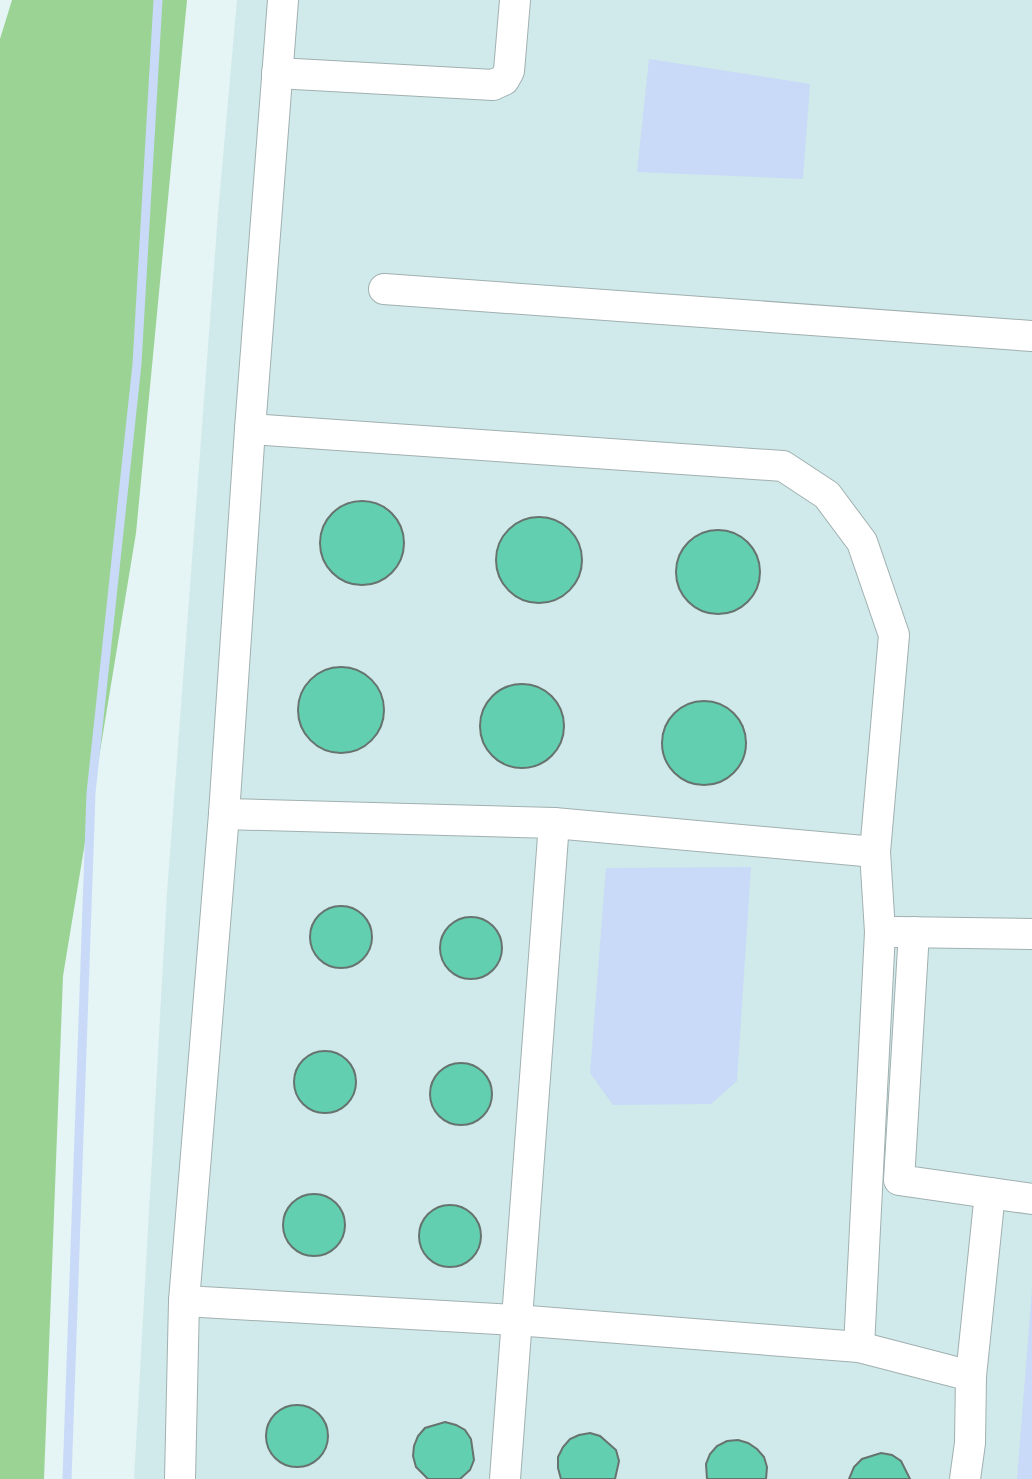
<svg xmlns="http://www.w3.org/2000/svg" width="1032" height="1479" viewBox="0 0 1032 1479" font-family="'Noto Sans',sans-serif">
<rect width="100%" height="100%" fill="#e5f4f5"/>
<path fill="#d0e9ea" d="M 237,0 L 1032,0 L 1032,1479 L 134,1479 L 167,893 L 218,214 Z"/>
<path fill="#9ad394" d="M 12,0 L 187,0 L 136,533 L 63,976 L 44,1479 L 0,1479 L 0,39 Z"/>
<g fill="#c8daf7">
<path d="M 649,59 L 810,84 L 803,179 L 637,172 Z"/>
<path d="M 751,867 L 737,1081 L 711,1104 L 613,1105 L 590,1073 L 606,868 Z"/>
<path d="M 1032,1289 L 1032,1479 L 1017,1479 Z"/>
</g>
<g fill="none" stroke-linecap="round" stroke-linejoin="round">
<path stroke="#c8daf7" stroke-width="9" d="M 67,1479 L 91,793 L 137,364 L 158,0"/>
</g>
<g fill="#62d0b0" stroke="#67736e" stroke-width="2">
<circle cx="362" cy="543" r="42"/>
<circle cx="539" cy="560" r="43"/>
<circle cx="718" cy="572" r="42"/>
<circle cx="341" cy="710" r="43"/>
<circle cx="522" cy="726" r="42"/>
<circle cx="704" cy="743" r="42"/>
<circle cx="341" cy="937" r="31"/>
<circle cx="471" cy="948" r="31"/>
<circle cx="325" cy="1082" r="31"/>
<circle cx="461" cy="1094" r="31"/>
<circle cx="314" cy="1225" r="31"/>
<circle cx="450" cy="1236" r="31"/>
<circle cx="297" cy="1436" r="31"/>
<path d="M 445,1422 L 456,1425 L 465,1430 L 471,1439 L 474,1460 L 470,1470 L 460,1479 L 428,1479 L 416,1467 L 413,1456 L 414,1446 L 418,1436 L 425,1428 Z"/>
<path d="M 590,1433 L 600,1436 L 616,1450 L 619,1461 L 615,1479 L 561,1479 L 558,1468 L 558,1457 L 563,1447 L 570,1439 L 579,1435 Z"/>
<path d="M 738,1440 L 748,1443 L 757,1449 L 764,1457 L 767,1467 L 766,1479 L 707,1479 L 706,1464 L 710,1454 L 717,1446 L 727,1441 Z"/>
<path d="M 881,1453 L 892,1455 L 901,1461 L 910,1479 L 849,1479 L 854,1467 L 862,1459 Z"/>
</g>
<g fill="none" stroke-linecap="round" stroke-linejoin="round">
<g stroke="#a1b0b0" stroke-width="32">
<g id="minor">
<path d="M 277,73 L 493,85 L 504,80 L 509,71 L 515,0"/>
<path d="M 384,289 L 1032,336"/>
<path d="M 250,429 L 783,466 L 827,495 L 862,542 L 894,635 L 875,852 L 880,932 L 859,1347"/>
<path d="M 224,814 L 554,823 L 875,852"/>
<path d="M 896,932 L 1032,934"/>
<path d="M 914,932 L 899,1180 L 1032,1199"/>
<path d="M 184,1301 L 516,1320 L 859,1347 L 971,1376 L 970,1443 L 965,1479"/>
<path d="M 971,1376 L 990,1193"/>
<path d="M 180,1479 L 184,1301 L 224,814 L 250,429 L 283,0"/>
<path d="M 505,1479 L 554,823"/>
</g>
</g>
<use href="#minor" stroke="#fff" stroke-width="30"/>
</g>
</svg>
